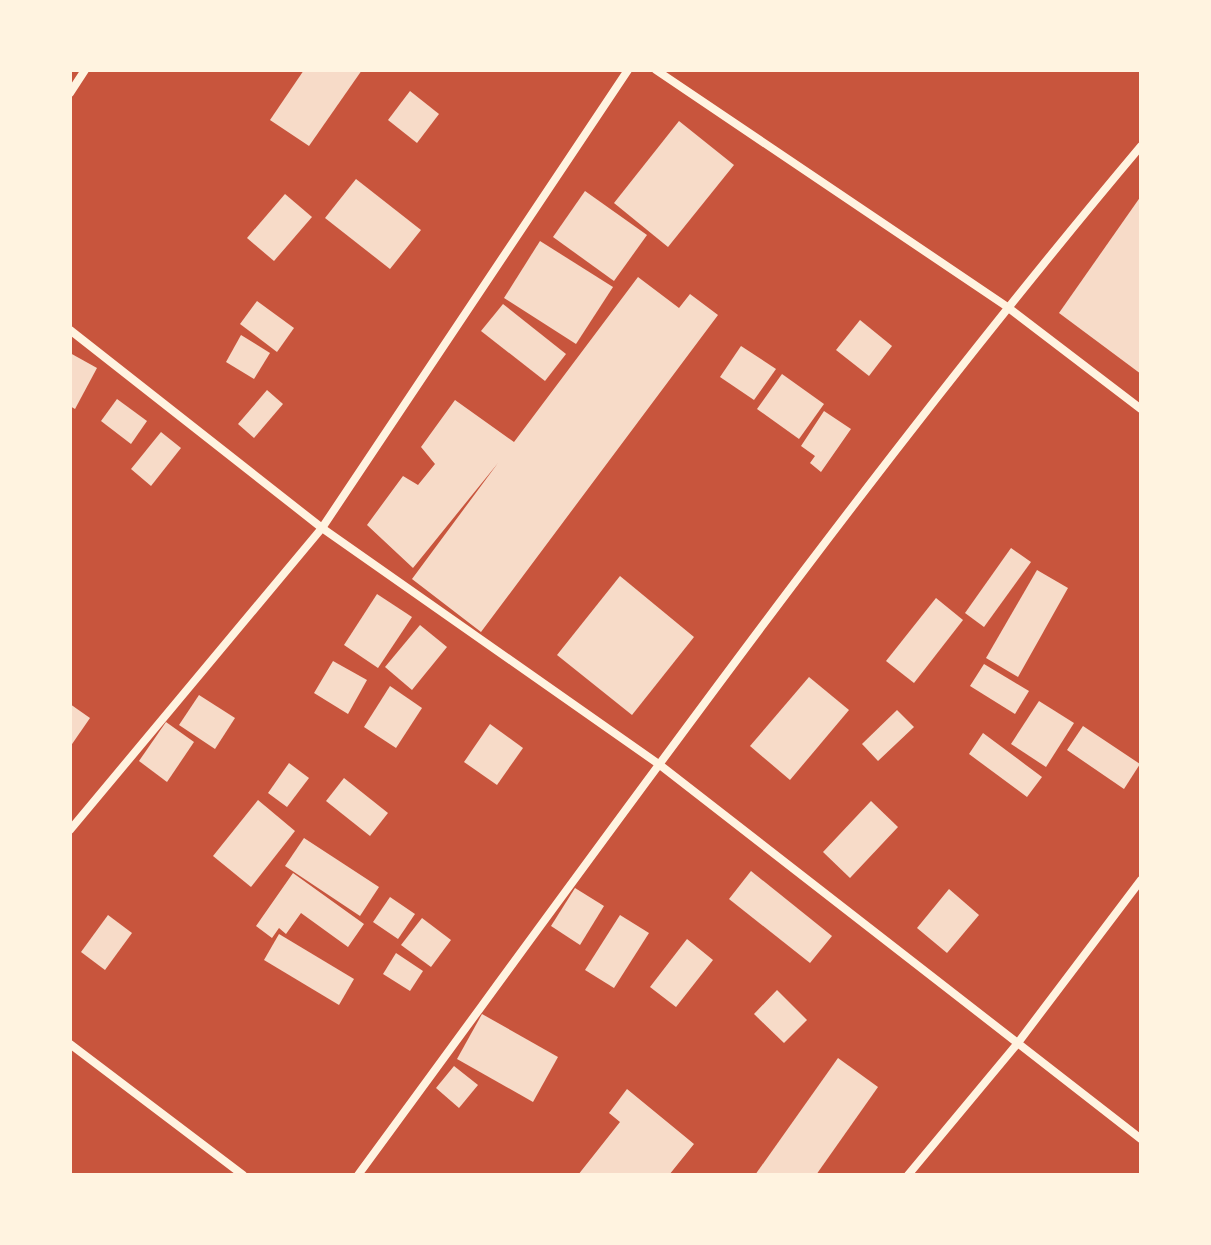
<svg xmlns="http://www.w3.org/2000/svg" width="1211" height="1245" viewBox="0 0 1211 1245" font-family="Roboto,sans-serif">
<rect width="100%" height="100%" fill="#c8553d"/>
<g fill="#f7dbc8">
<path d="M 304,70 L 362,70 L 309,146 L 270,120 Z"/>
<path d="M 410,91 L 439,114 L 417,143 L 388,120 Z"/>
<path d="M 679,121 L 734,165 L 668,247 L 614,203 Z"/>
<path d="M 356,179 L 421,230 L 390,269 L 325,218 Z"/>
<path d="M 585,191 L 647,235 L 614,281 L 553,237 Z"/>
<path d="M 285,194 L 312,217 L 274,261 L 247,238 Z"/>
<path d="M 1141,196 L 1141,374 L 1059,313 Z"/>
<path d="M 540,241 L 613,287 L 576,344 L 504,298 Z"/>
<path d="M 638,277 L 679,308 L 690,294 L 718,315 L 481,632 L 412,579 L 498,463 L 413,568 L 367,525 L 403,476 L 418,485 L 435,464 L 421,447 L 455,400 L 514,442 Z"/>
<path d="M 257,301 L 294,328 L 277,352 L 240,324 Z"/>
<path d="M 503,304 L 566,354 L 545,381 L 481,331 Z"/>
<path d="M 860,320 L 892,346 L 869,376 L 836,350 Z"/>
<path d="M 241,335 L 270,353 L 254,379 L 226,362 Z"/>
<path d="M 741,346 L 776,369 L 754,400 L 720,377 Z"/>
<path d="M 70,353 L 97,368 L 75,409 L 70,406 Z"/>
<path d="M 782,374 L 824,404 L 799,439 L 757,409 Z"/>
<path d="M 267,390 L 283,404 L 254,438 L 238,424 Z"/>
<path d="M 117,399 L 147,421 L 131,444 L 101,421 Z"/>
<path d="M 824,411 L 851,429 L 821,472 L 810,463 L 815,456 L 801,446 Z"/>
<path d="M 161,432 L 181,448 L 151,486 L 131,469 Z"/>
<path d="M 1011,548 L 1031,562 L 984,627 L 965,613 Z"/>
<path d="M 1037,570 L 1068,588 L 1018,677 L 986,658 Z"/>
<path d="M 620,576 L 694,637 L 632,715 L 557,655 Z"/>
<path d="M 377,594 L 412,617 L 378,668 L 344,645 Z"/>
<path d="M 936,598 L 963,620 L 914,683 L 886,661 Z"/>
<path d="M 420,625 L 447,647 L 412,690 L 385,667 Z"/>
<path d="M 333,661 L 367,680 L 348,714 L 314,693 Z"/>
<path d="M 984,664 L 1029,691 L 1015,714 L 970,686 Z"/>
<path d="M 809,677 L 849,710 L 790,780 L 750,746 Z"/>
<path d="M 390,686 L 422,708 L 396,748 L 364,727 Z"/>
<path d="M 199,695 L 235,718 L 215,749 L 179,725 Z"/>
<path d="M 1039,701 L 1074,723 L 1046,767 L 1011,744 Z"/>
<path d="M 70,704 L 90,718 L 70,747 Z"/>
<path d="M 897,710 L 914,727 L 878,761 L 862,744 Z"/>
<path d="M 166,722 L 194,742 L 167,782 L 139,761 Z"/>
<path d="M 490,724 L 523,748 L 497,785 L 464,762 Z"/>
<path d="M 1083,726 L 1140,764 L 1124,789 L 1067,750 Z"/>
<path d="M 983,733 L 1042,777 L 1027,797 L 969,754 Z"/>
<path d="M 289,763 L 309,778 L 287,807 L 268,793 Z"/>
<path d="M 344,778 L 388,813 L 370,836 L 326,801 Z"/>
<path d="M 258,800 L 295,831 L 251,887 L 213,856 Z"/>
<path d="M 871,801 L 898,827 L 850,878 L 823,852 Z"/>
<path d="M 304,838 L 379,887 L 360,916 L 285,866 Z"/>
<path d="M 751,871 L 832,936 L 810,963 L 729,899 Z"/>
<path d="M 293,873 L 364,924 L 348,947 L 301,913 L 286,934 L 279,928 L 272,938 L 256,926 Z"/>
<path d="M 575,888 L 604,906 L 580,945 L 551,926 Z"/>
<path d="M 949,889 L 979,915 L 947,953 L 917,928 Z"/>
<path d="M 390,897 L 415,914 L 398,939 L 373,922 Z"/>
<path d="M 108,915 L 132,933 L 105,970 L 81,952 Z"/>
<path d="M 620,915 L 649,933 L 614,988 L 585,970 Z"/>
<path d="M 422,918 L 451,940 L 431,967 L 401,945 Z"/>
<path d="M 279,934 L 354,979 L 339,1005 L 264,960 Z"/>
<path d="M 687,939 L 713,960 L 676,1007 L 650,987 Z"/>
<path d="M 396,953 L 423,971 L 410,991 L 383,974 Z"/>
<path d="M 777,990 L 807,1020 L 784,1043 L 754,1014 Z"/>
<path d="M 482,1014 L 558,1057 L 533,1102 L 457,1059 Z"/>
<path d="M 838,1058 L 878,1087 L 816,1175 L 755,1175 Z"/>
<path d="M 454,1066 L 478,1085 L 459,1108 L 436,1088 Z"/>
<path d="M 627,1089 L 694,1144 L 669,1175 L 578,1175 L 620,1122 L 609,1113 Z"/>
</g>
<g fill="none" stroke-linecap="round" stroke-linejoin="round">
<g stroke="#fff3e0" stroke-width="8">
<path d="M 656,70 L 1006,306 L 1141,409"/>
<path d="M 70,93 L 85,70"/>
<path d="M 70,330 L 322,528 L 660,765 L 1141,1139"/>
<path d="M 70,830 L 322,528 L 628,70"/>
<path d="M 70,1044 L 243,1175"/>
<path d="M 358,1175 C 613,828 864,475 1141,146"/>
<path d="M 908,1175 L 1017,1044 L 1141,880"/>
</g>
</g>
<rect width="1211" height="1245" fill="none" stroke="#fff3e0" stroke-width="144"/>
</svg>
